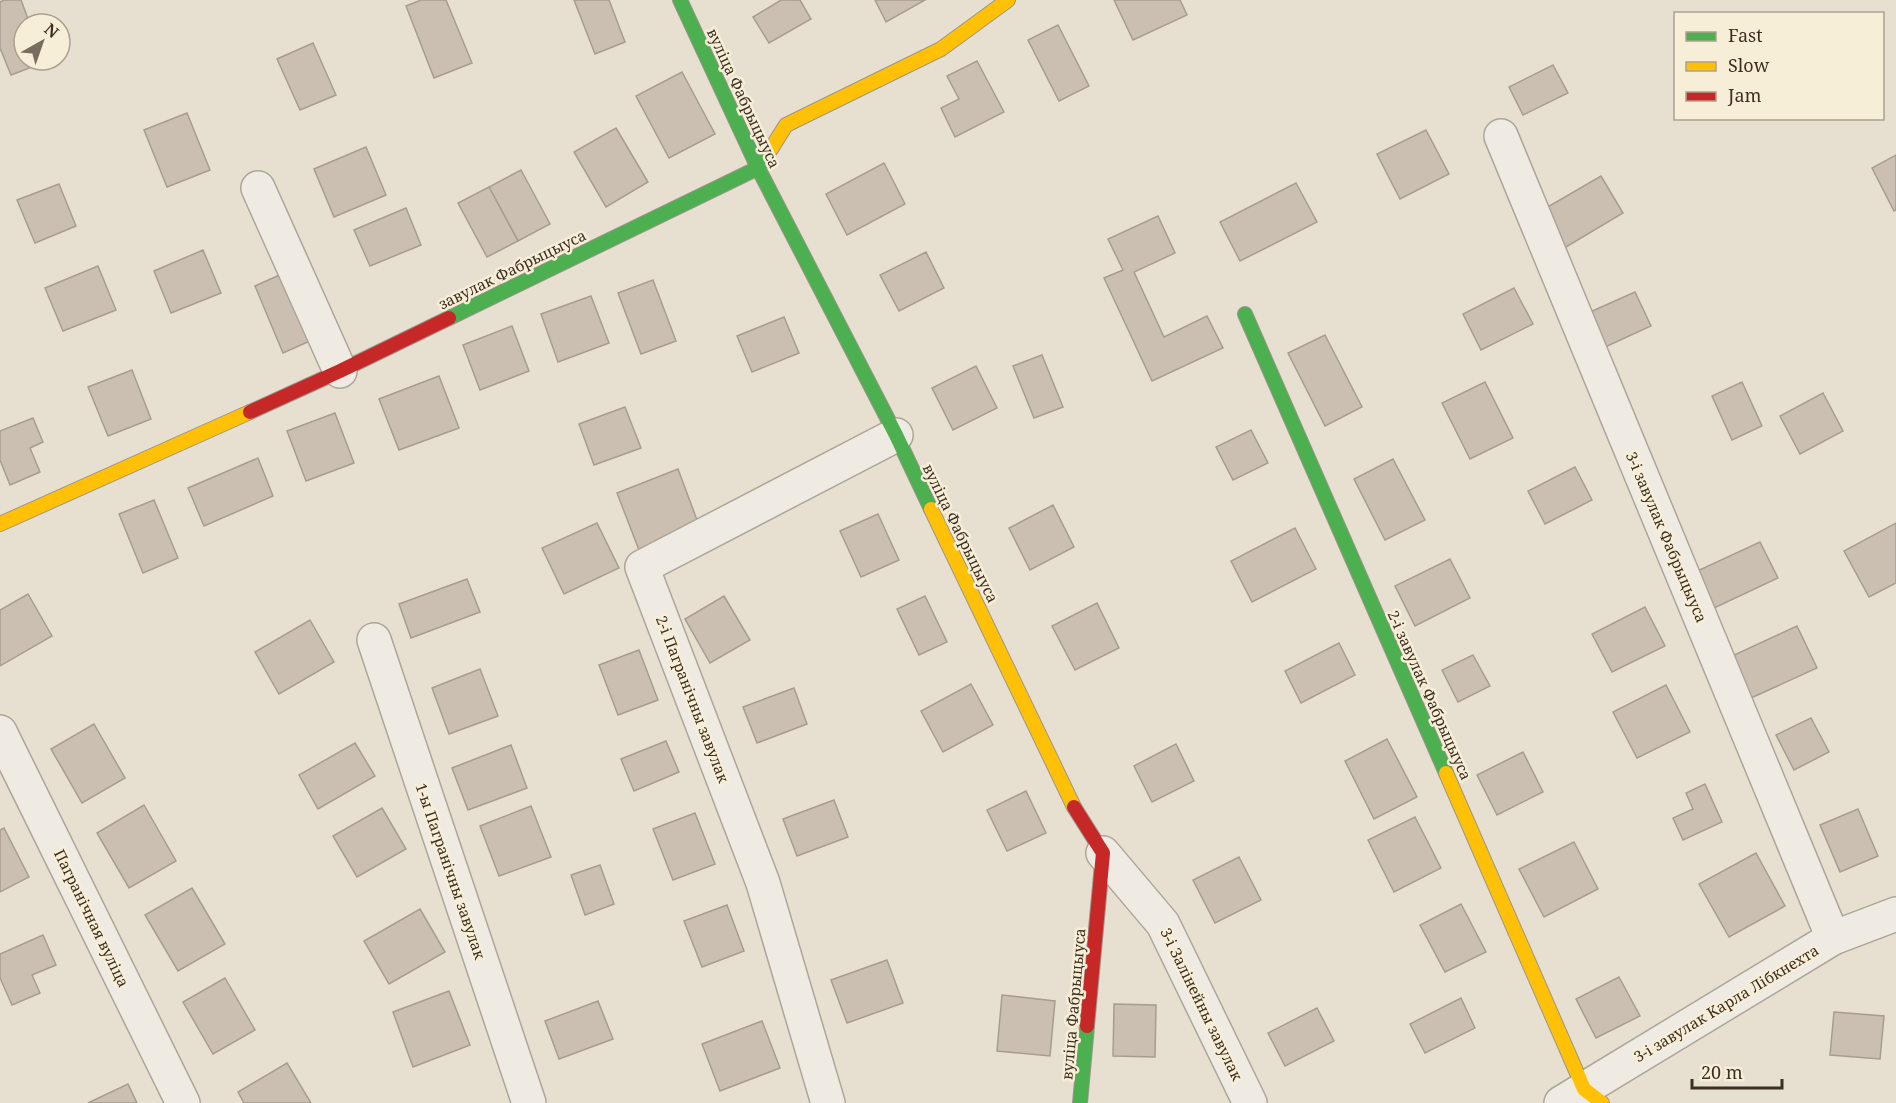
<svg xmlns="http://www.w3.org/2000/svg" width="1896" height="1103" viewBox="0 0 1896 1103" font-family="'Noto Serif',serif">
<rect width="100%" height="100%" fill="#e7e0d1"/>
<g fill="#cbbfb2" stroke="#a89c90" stroke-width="1.5">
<path d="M 4,0 L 21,0 L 30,24 L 24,24 L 24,60 L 45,60 L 45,62 L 11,75 L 0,48 L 0,2 Z"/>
<path d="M 421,0 L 446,0 L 472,63 L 434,78 L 406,6 Z"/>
<path d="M 574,0 L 609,0 L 625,42 L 595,54 Z"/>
<path d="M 781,0 L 800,0 L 811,19 L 769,43 L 753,17 Z"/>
<path d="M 875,0 L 925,0 L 886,22 Z"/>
<path d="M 1114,0 L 1180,0 L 1187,15 L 1133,40 Z"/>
<path d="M 1058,25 L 1089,86 L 1059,101 L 1028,40 Z"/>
<path d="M 313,43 L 336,95 L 300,110 L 277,59 Z"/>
<path d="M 977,61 L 1004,112 L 955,137 L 941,108 L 959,99 L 947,76 Z"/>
<path d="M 1553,65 L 1568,93 L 1523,115 L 1509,87 Z"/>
<path d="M 682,72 L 715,134 L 669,158 L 636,96 Z"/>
<path d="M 187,113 L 210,170 L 167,187 L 144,130 Z"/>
<path d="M 616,128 L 648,182 L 606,207 L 574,152 Z"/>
<path d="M 1426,130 L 1449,174 L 1400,199 L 1377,154 Z"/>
<path d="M 366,147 L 386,195 L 334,217 L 314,169 Z"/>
<path d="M 1896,155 L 1896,210 L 1894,211 L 1872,168 Z"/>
<path d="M 884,163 L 905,204 L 847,235 L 826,194 Z"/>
<path d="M 521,170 L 550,224 L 518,241 L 489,187 Z"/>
<path d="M 1601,176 L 1623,213 L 1561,250 L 1539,212 Z"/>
<path d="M 1296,183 L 1317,222 L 1240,261 L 1220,222 Z"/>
<path d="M 59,184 L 76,226 L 35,243 L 17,200 Z"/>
<path d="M 489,187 L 518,241 L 487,257 L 458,203 Z"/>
<path d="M 406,208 L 421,245 L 370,266 L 354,230 Z"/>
<path d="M 1158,216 L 1175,253 L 1134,272 L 1164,337 L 1207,316 L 1223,348 L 1152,381 L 1104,278 L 1123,270 L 1108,239 Z"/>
<path d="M 203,250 L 221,293 L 171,313 L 154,271 Z"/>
<path d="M 926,252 L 944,288 L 899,311 L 880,275 Z"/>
<path d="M 98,266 L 116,310 L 63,331 L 45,288 Z"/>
<path d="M 284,273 L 312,340 L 283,353 L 255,286 Z"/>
<path d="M 653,280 L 676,341 L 641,354 L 618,293 Z"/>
<path d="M 1514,288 L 1533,324 L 1481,350 L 1463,314 Z"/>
<path d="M 1635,292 L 1651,326 L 1603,348 L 1588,313 Z"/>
<path d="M 591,296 L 609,343 L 558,362 L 541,314 Z"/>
<path d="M 784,317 L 799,353 L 752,372 L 737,336 Z"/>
<path d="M 512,326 L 529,371 L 480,390 L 463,345 Z"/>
<path d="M 1325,335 L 1362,407 L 1325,426 L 1288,353 Z"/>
<path d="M 1042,355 L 1063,407 L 1034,418 L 1013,366 Z"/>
<path d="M 976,366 L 997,408 L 953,430 L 932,388 Z"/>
<path d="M 132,370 L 151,419 L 108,436 L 88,387 Z"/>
<path d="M 439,376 L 459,428 L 399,450 L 379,399 Z"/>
<path d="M 1485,382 L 1513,438 L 1470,459 L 1442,403 Z"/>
<path d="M 1742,382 L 1762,426 L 1732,440 L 1712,396 Z"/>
<path d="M 1823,393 L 1843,431 L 1800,454 L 1780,416 Z"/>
<path d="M 625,407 L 641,448 L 594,465 L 579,424 Z"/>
<path d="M 335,413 L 354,463 L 306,481 L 287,431 Z"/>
<path d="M 33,418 L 43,442 L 30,448 L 40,472 L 10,485 L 0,460 L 0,431 Z"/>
<path d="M 1251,430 L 1268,463 L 1233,480 L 1216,447 Z"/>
<path d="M 258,458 L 273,496 L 204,526 L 188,488 Z"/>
<path d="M 1393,459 L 1425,520 L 1385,540 L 1354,479 Z"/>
<path d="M 1575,467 L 1592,500 L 1545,524 L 1528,491 Z"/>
<path d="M 678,469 L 700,528 L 639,550 L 617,493 Z"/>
<path d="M 154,500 L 178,558 L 143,573 L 119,514 Z"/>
<path d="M 1053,505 L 1074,547 L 1030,570 L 1009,528 Z"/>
<path d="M 878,514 L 899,560 L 861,577 L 840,531 Z"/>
<path d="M 597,523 L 619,568 L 564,594 L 542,548 Z"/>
<path d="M 1896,523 L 1896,583 L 1869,597 L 1844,551 Z"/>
<path d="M 1295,528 L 1316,569 L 1252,602 L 1231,561 Z"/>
<path d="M 1760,542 L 1778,578 L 1712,609 L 1695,572 Z"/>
<path d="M 1450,559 L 1470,598 L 1415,626 L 1395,586 Z"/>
<path d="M 467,579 L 480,612 L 411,638 L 399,604 Z"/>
<path d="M 28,594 L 52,636 L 0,666 L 0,610 Z"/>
<path d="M 724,596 L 750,640 L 710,663 L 685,619 Z"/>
<path d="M 925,596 L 947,642 L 919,655 L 897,609 Z"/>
<path d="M 1097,603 L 1119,648 L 1075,670 L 1052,626 Z"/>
<path d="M 1645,607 L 1665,646 L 1612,672 L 1592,634 Z"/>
<path d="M 310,620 L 334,662 L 279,694 L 255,652 Z"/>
<path d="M 1797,626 L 1817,668 L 1751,698 L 1732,656 Z"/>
<path d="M 1339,643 L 1355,675 L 1301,703 L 1285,671 Z"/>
<path d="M 639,650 L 658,700 L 618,715 L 599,665 Z"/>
<path d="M 1473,655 L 1490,686 L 1458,702 L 1442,670 Z"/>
<path d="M 480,669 L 498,716 L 449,734 L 432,688 Z"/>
<path d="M 971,684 L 993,725 L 943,752 L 921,711 Z"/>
<path d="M 1666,685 L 1690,732 L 1637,758 L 1613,712 Z"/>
<path d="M 794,688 L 807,724 L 757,743 L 743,707 Z"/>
<path d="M 1811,718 L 1829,752 L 1794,770 L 1776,735 Z"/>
<path d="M 94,724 L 125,778 L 82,803 L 51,749 Z"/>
<path d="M 1387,739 L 1417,797 L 1374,819 L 1345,761 Z"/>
<path d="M 666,741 L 679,772 L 634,791 L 621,759 Z"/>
<path d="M 355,743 L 375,776 L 318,809 L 299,775 Z"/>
<path d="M 1176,744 L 1194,781 L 1152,802 L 1134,766 Z"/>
<path d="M 511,745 L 527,788 L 468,810 L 452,768 Z"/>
<path d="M 1523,752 L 1543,792 L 1497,815 L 1477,775 Z"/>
<path d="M 1705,784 L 1722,822 L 1683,840 L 1673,818 L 1693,809 L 1686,793 Z"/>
<path d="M 1026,791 L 1046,833 L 1007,851 L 987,810 Z"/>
<path d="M 834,800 L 848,837 L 797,856 L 783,819 Z"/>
<path d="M 144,805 L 176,861 L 129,888 L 97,833 Z"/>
<path d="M 531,806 L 551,857 L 499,876 L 480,826 Z"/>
<path d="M 382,808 L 406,849 L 357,877 L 333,836 Z"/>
<path d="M 1858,809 L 1878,856 L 1840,872 L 1820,825 Z"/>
<path d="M 695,813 L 715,864 L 673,880 L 653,829 Z"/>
<path d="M 1415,817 L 1441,868 L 1394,892 L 1368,840 Z"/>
<path d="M 4,828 L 29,877 L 0,892 L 0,830 Z"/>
<path d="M 1574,842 L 1598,889 L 1544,917 L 1519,869 Z"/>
<path d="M 1756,853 L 1785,906 L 1729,937 L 1699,884 Z"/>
<path d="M 1239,857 L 1261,900 L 1215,923 L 1193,880 Z"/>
<path d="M 600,865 L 614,904 L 585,915 L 571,875 Z"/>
<path d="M 192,888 L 225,944 L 178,971 L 145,915 Z"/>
<path d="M 1461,904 L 1486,952 L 1445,972 L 1420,925 Z"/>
<path d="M 727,905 L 744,951 L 702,967 L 684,921 Z"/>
<path d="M 420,909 L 445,952 L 389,984 L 364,941 Z"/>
<path d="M 43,935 L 56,965 L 32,975 L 40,993 L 12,1005 L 0,978 L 0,954 Z"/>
<path d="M 887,960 L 903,1003 L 847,1023 L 831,980 Z"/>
<path d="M 1619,977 L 1640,1016 L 1596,1038 L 1576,999 Z"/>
<path d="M 225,978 L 255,1030 L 213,1054 L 183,1002 Z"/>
<path d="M 449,991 L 470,1045 L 413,1067 L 393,1012 Z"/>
<path d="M 1002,995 L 1055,1001 L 1050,1056 L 997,1051 Z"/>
<path d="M 1461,998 L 1475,1028 L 1425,1053 L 1410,1024 Z"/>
<path d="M 598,1001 L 613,1039 L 559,1059 L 545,1021 Z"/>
<path d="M 1114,1004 L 1156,1005 L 1155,1057 L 1113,1056 Z"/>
<path d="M 1317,1008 L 1334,1041 L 1285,1066 L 1268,1033 Z"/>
<path d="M 1834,1012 L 1884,1016 L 1880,1059 L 1830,1055 Z"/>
<path d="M 762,1021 L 780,1068 L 720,1091 L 702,1044 Z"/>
<path d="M 287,1063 L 311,1103 L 244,1103 L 238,1092 Z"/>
<path d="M 128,1084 L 137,1103 L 88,1103 Z"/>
</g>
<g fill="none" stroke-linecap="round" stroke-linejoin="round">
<g stroke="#ada599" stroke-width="36">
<g id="street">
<path d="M 1501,136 L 1833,938"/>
<path d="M 258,188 L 340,371"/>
<path d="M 374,640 L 529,1103"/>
<path d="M 0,732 L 183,1103"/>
<path d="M 1103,853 L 1163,924 L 1250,1103"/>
<path d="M 828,1103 L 763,883 L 642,567 L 896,435"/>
<path d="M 1561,1103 L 1833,938 L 1896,914"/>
</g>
</g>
<g stroke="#9c958a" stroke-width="16">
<g id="fast">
<path d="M 680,0 L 758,168 L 896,435 L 931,509"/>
<path d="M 1245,314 L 1446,773"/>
<path d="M 449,318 L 758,168 L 771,149"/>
<path d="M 1080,1103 L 1087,1026"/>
</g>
</g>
<g stroke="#9c958a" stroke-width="16">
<g id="slow">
<path d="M 771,149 L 786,125 L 941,49 L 1008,0"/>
<path d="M 931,509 L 1074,807"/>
<path d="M 0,524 L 250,412"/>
<path d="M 1446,773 L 1584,1089 L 1602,1103"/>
</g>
</g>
<g stroke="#9c958a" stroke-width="16">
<g id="jam">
<path d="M 250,412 L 340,371 L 449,318"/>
<path d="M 1074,807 L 1103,853 L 1087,1026"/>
</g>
</g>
<use href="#street" stroke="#efebe3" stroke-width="33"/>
<use href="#fast" stroke="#4caf50" stroke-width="14"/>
<use href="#slow" stroke="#ffc107" stroke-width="14"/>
<use href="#jam" stroke="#c62828" stroke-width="14"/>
</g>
<g text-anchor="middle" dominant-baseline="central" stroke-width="5" stroke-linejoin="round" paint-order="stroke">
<g font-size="15" fill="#3d2e20" stroke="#f7eed8">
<text transform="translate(744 98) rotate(65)">вуліца Фабрыцыуса</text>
<text transform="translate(512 269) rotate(-26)">завулак Фабрыцыуса</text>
<text transform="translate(961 533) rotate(64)">вуліца Фабрыцыуса</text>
<text transform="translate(1667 537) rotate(67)">3-і завулак Фабрыцыуса</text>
<text transform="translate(1430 695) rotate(66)">2-і завулак Фабрыцыуса</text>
<text transform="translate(693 699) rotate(69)">2-і Пагранічны завулак</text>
<text transform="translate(451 871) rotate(71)">1-ы Пагранічны завулак</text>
<text transform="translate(92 918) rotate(64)">Пагранічная вуліца</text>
<text transform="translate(1726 1003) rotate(-31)">3-і завулак Карла Лібкнехта</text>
<text transform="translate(1073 1004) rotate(-85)">вуліца Фабрыцыуса</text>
<text transform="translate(1202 1004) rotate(64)">3-і Залінейны завулак</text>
</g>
</g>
<rect x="1674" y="12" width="210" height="108" fill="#f7eed8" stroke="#ada18e" stroke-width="1.5"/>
<rect x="1686" y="32" width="30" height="9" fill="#4caf50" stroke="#ada18e" stroke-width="1.5"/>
<text x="1728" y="42" font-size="18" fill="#3d2e20">Fast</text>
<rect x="1686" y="62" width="30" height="9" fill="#ffc107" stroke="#ada18e" stroke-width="1.5"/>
<text x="1728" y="72" font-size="18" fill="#3d2e20">Slow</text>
<rect x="1686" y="92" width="30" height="9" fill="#c62828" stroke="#ada18e" stroke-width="1.5"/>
<text x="1728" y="102" font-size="18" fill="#3d2e20">Jam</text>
<g transform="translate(42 42) rotate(40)"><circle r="28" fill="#f7eed8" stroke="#ada18e" stroke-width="1.5"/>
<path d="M0-4.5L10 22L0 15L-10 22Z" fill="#786c5e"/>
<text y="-9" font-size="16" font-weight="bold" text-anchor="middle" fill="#3d2e20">N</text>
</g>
<path d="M1692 1079v9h90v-9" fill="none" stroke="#3d2e20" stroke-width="3"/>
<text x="1701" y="1079" font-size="18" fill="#3d2e20" stroke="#f7eed8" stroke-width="4.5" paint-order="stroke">20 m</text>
</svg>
